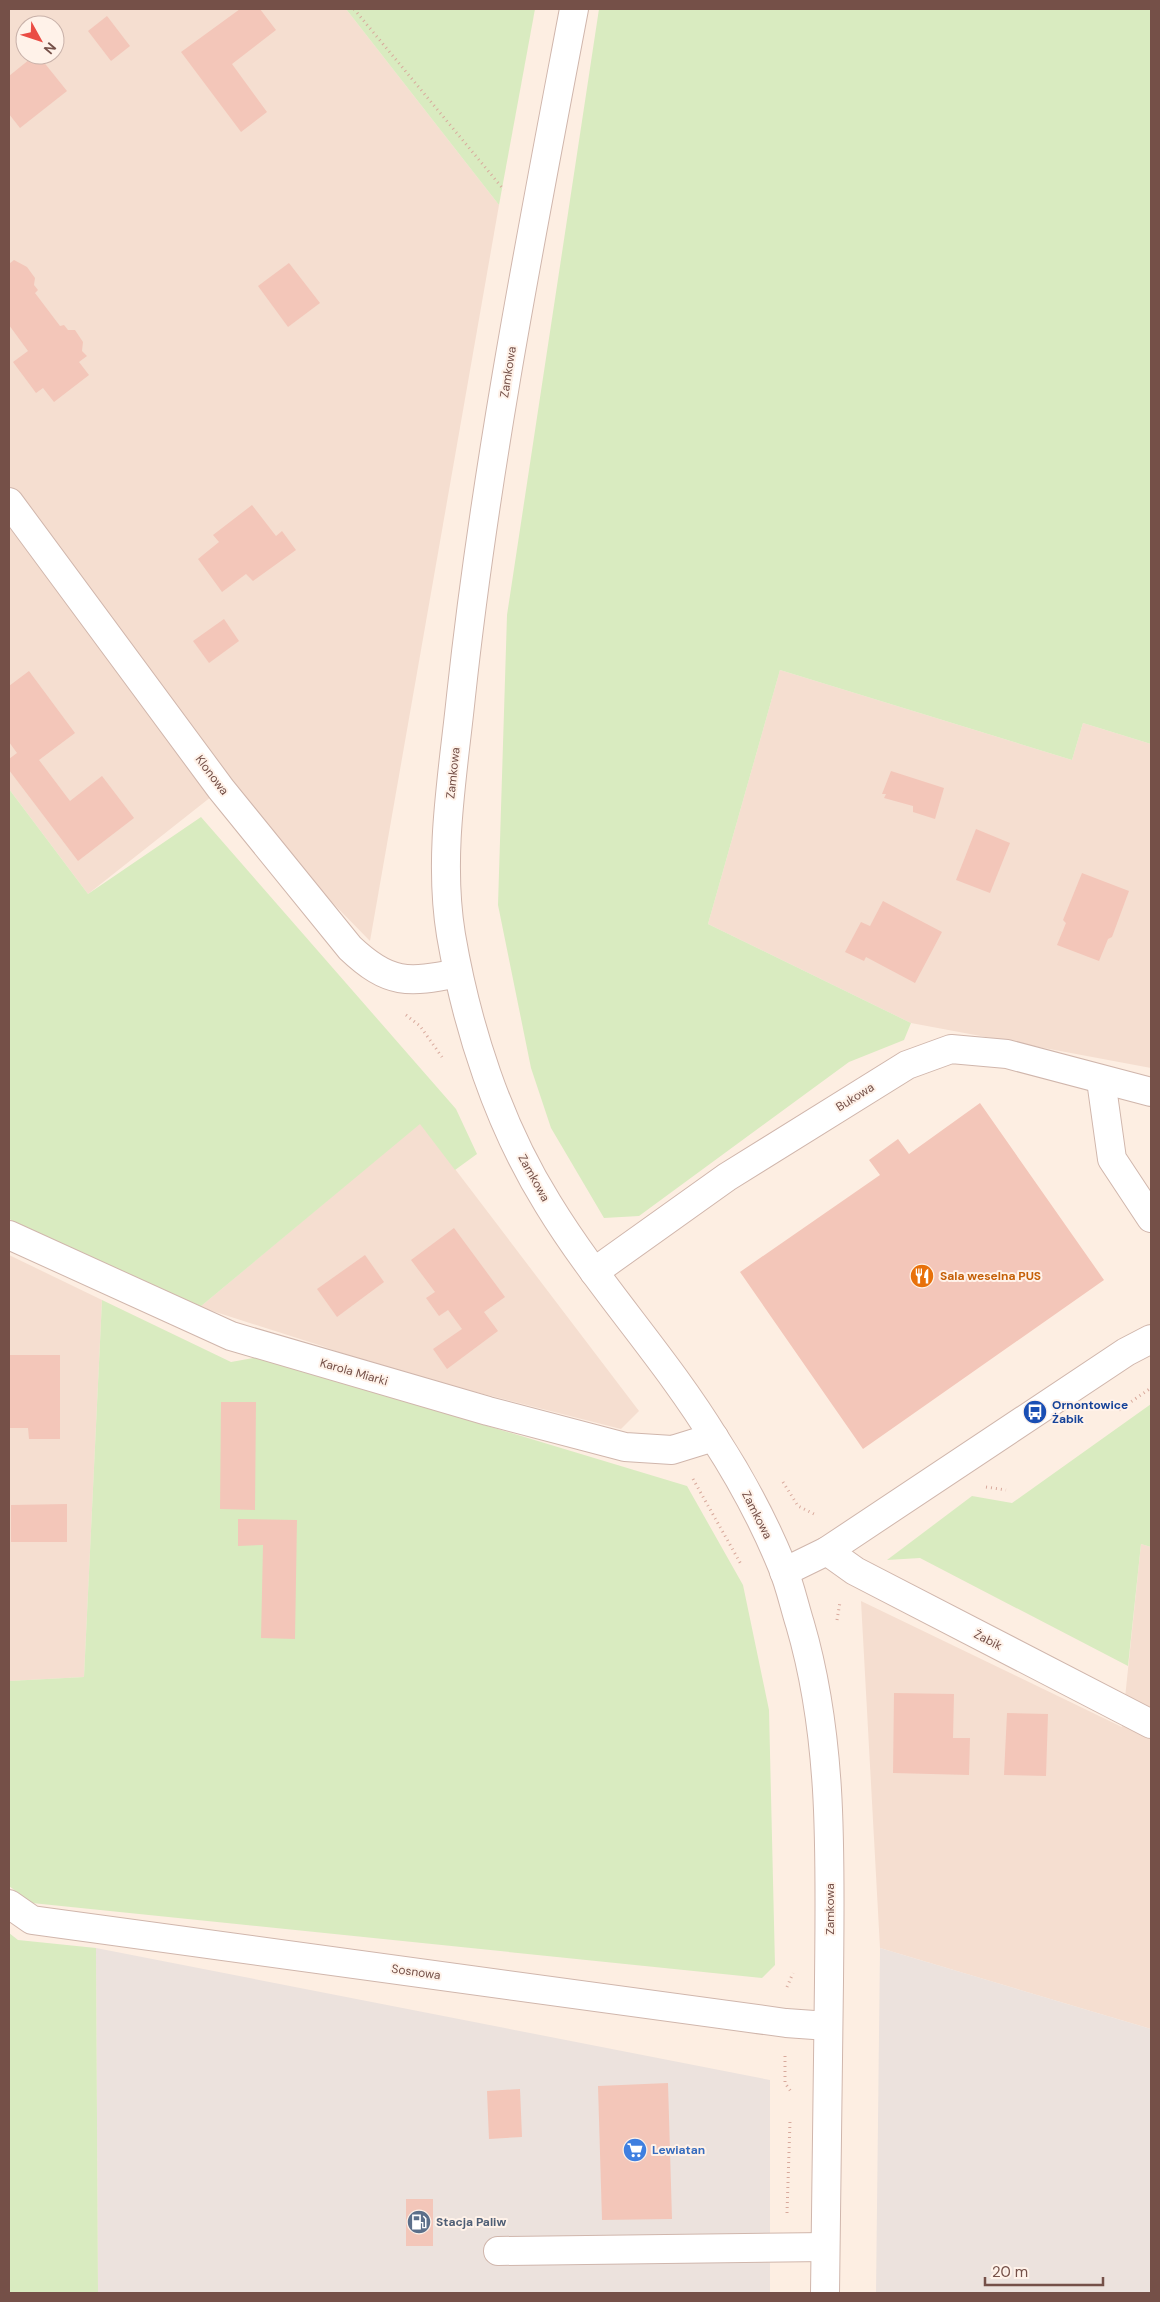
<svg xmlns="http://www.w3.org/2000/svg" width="1160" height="2302" viewBox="0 0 1160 2302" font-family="'DM Sans',sans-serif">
<rect width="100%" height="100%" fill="#fdeee2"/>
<g fill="#f5ded0" fill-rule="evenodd">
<path d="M 9,9 L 346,9 L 499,205 L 370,941 L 221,789 L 88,894 L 9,789 ZM 25,25 L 55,25 L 55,55 L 25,55 Z"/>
<path d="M 780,670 L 1072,760 L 1083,723 L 1151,744 L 1151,1068 L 911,1023 L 708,924 Z"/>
<path d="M 420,1123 L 639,1411 L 621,1429 L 381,1368 L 322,1346 L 200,1307 Z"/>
<path d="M 9,1255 L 102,1300 L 84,1677 L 9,1681 Z"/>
<path d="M 1141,1544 L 1151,1547 L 1151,2029 L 880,1948 L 861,1601 L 1122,1727 Z"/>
</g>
<g fill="#ece2dd">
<path d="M 96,1948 L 770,2080 L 770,2293 L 98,2293 Z"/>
<path d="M 880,1948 L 1151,2029 L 1151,2293 L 876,2293 Z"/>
</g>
<g fill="#d9ebc0">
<path d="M 346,9 L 535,9 L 499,205 Z"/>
<path d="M 599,9 L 1151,9 L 1151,744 L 1083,723 L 1072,760 L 780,670 L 708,924 L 911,1023 L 904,1040 L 849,1062 L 639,1216 L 604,1218 L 551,1128 L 531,1068 L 498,905 L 507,615 Z"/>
<path d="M 9,789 L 88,894 L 201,817 L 456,1109 L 477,1154 L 455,1170 L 420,1124 L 200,1307 L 9,1219 Z"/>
<path d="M 102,1300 L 231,1362 L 259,1357 L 687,1486 L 743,1585 L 769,1710 L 775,1965 L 762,1978 L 32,1903 L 9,1886 L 9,1681 L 84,1677 Z"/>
<path d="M 1151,1404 L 1151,1547 L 1141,1544 L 1128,1666 L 920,1558 L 887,1560 L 972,1496 L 1012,1503 Z"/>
<path d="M 9,1933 L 18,1940 L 96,1948 L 98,2293 L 9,2293 Z"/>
</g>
<g fill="#f3c6b9">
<path d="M 240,9 L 260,9 L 276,30 L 232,64 L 267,112 L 241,132 L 181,52 Z"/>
<path d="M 107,16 L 130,46 L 111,61 L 88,31 Z"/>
<path d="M 35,55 L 38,55 L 67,91 L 20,128 L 9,114 L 9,76 Z"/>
<path d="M 14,260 L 27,267 L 35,278 L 34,285 L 38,290 L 35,293 L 60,326 L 64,325 L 68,330 L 75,330 L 83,342 L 82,351 L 87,356 L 79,362 L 89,375 L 54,402 L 43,388 L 36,393 L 13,362 L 28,351 L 9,325 L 9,264 Z"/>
<path d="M 289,263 L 320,303 L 288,327 L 258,286 Z"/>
<path d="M 252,505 L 276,536 L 282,531 L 296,550 L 253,581 L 246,574 L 222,592 L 198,559 L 219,542 L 213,535 Z"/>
<path d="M 224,619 L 239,641 L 209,663 L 193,641 Z"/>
<path d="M 29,671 L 75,733 L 39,760 L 70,801 L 102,776 L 134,818 L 78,861 L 9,770 L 9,759 L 17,753 L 9,742 L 9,686 Z"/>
<path d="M 891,771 L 944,788 L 935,819 L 913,812 L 913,806 L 884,798 L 886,794 L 882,794 Z"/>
<path d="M 976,829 L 1010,843 L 990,893 L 956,880 Z"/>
<path d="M 1082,873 L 1129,891 L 1112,937 L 1108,939 L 1099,961 L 1057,945 L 1066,923 L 1063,920 Z"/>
<path d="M 883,901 L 942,932 L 915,983 L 866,957 L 864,961 L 845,952 L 861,922 L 870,926 Z"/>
<path d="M 980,1103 L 1104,1280 L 863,1449 L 740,1272 L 880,1175 L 869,1160 L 898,1139 L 909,1154 Z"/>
<path d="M 454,1228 L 505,1297 L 484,1312 L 498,1331 L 447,1369 L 433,1349 L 462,1329 L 448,1310 L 439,1316 L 426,1298 L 435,1292 L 411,1260 Z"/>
<path d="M 365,1255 L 384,1282 L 337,1317 L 317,1289 Z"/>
<path d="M 9,1355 L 60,1355 L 60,1439 L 29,1439 L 28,1428 L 9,1428 Z"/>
<path d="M 221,1402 L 256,1402 L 255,1510 L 220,1509 Z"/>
<path d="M 67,1504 L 67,1542 L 11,1542 L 11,1505 Z"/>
<path d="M 238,1519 L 297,1520 L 295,1639 L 261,1638 L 263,1545 L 238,1546 Z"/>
<path d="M 894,1693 L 954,1694 L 953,1738 L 970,1738 L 969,1775 L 893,1773 Z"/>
<path d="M 1007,1713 L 1048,1714 L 1046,1776 L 1004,1775 Z"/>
<path d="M 668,2083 L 672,2219 L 602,2220 L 598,2086 Z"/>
<path d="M 520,2089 L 522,2137 L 489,2139 L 487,2091 Z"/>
<rect x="406" y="2199" width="27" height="47"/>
</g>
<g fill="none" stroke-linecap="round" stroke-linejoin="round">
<g stroke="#d0b6ac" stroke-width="30">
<g id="minor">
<path d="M 574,9 C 531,236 486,465 461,696 C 453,774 438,856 451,935 C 467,1028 498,1124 548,1204 C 598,1286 665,1357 715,1439 C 741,1479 764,1522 782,1566 C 790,1585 794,1605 800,1624 C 834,1740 830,1861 829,1981 C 828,2085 826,2189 825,2293"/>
<path d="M 9,502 L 221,789 L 350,948 C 389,985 408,983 458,973"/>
<path d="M 1101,1080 L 1112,1159 L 1151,1218"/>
<path d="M 9,1235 L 231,1336 L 488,1411 L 625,1447 L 672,1450 L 714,1437"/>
<path d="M 594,1272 L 727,1177 L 907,1065 L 951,1049 L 1007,1054 L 1151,1092"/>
<path d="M 827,1551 L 855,1571 L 1151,1724"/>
<path d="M 784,1572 L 827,1551 L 1126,1352 L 1151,1339"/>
<path d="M 9,1904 L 32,1920 L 786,2023 L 828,2026"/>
<path d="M 498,2251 L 825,2247"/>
</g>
</g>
<g stroke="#d8a99c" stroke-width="3" stroke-dasharray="1 4" stroke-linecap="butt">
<path d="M 354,9 L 504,190"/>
<path d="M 406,1015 L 420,1026 L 442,1057"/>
<path d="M 1119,1410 L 1151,1388"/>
<path d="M 693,1479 L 742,1566"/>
<path d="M 783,1482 L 798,1506 L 816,1515"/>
<path d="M 986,1487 L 1006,1490"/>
<path d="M 837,1620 L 840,1602"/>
<path d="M 787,1987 L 793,1973"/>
<path d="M 785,2056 L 785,2083 L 792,2093"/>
<path d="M 787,2213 L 790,2121"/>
</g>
<use href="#minor" stroke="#fff" stroke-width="28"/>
</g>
<defs>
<g id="restaurant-disc" transform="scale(1.25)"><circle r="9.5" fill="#e8710a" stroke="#fff2e9"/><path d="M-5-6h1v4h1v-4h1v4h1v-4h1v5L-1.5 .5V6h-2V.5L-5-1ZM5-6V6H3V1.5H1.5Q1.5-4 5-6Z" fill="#fff"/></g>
<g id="bus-disc" transform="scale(1.25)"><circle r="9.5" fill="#1a4fb4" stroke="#fff2e9"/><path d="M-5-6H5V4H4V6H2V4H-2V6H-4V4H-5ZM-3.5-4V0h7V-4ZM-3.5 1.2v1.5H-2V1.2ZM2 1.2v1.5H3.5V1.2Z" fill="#fff"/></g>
<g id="supermarket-disc" transform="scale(1.25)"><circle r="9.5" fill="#3f7fe0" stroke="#fff2e9"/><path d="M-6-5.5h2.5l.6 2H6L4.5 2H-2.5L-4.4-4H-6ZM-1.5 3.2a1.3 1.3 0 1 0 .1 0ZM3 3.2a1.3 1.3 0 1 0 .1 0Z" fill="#fff"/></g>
<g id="fuel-disc" transform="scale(1.25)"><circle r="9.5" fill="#5c6f8a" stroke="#fff2e9"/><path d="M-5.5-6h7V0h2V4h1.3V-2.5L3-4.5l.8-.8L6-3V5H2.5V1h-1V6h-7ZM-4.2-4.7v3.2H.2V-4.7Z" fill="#fff"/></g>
</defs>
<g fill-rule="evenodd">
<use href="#restaurant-disc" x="922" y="1276"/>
<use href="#bus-disc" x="1035" y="1412"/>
<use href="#supermarket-disc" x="635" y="2150"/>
<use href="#fuel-disc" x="419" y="2222"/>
</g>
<g text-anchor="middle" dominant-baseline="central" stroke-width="4" stroke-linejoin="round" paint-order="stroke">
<g font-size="12" fill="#755048" stroke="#fff2e9">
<text transform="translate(508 372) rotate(-81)">Zamkowa</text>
<text transform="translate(453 773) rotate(-84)">Zamkowa</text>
<text transform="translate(212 775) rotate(53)">Klonowa</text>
<text transform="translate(855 1097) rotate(-32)">Bukowa</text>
<text transform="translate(534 1178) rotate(61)">Zamkowa</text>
<text transform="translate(354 1372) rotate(16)">Karola Miarki</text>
<text transform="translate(757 1515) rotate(63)">Zamkowa</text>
<text transform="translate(988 1640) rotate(27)">Żabik</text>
<text transform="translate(830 1909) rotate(-90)">Zamkowa</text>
<text transform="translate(416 1972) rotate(8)">Sosnowa</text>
</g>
<g font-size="12" font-weight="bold" fill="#c56008" stroke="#fff2e9" text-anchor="start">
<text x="940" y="1276">Sala weselna PUS</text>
</g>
<g font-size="12" font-weight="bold" fill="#164399" stroke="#fff2e9" text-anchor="start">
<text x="1052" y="1405">Ornontowice<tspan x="1052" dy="14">Żabik</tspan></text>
</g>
<g font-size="12" font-weight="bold" fill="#366cbe" stroke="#fff2e9" text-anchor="start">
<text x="652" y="2150">Lewiatan</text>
</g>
<g font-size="12" font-weight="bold" fill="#4e5e75" stroke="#fff2e9" text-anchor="start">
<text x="436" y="2222">Stacja Paliw</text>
</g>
</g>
<rect width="1160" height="2302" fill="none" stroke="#755048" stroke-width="20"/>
<g transform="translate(40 40) rotate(130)"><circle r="24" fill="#fff2e9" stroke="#c8b1a9"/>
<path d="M0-4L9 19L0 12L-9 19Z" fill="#ea4c44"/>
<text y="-8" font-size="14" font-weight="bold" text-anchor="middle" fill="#755048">N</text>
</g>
<path d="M985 2277v8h118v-8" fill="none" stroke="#755048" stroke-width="2.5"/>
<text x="992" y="2277" font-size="15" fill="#755048" stroke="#fff2e9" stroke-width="4" paint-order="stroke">20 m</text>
</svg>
